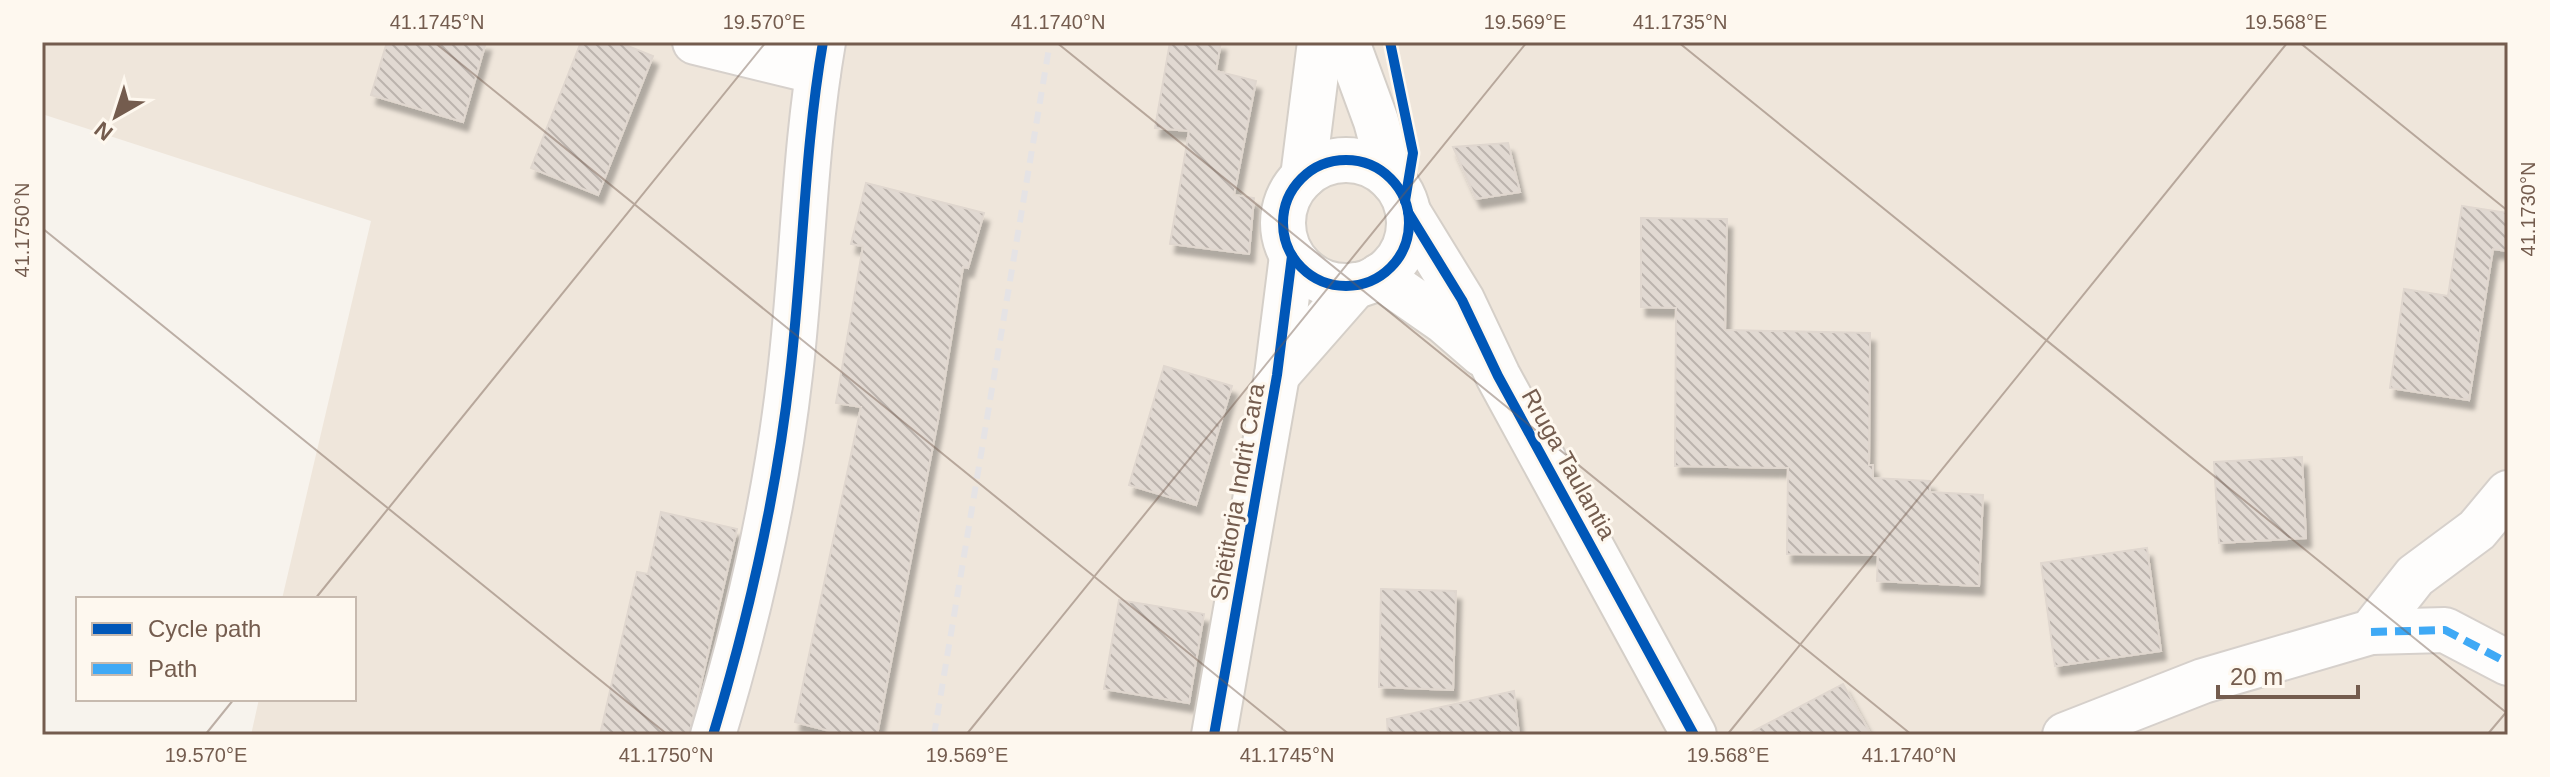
<svg xmlns="http://www.w3.org/2000/svg" width="2550" height="777" viewBox="0 0 2550 777" font-family="Arial,sans-serif">
<defs>
<pattern id="building-back-hatch" width="6" height="6" patternUnits="userSpaceOnUse" patternTransform="scale(2)"><rect width="6" height="6" fill="#e1d9d2"/><path d="M-1 5l2 2M0 0l6 6M5-1l2 2" fill="none" stroke="#bbb3ad"/></pattern>
<filter id="shadow"><feDropShadow dx="5" dy="9" stdDeviation="2" flood-color="#0004"/></filter>
</defs>
<rect width="100%" height="100%" fill="#f7f3ed"/>
<path fill="#efe6db" d="M 42,42 L 2508,42 L 2508,735 L 251,735 L 259,699 L 354,699 L 354,599 L 282,599 L 371,221 L 42,114 Z"/>
<g fill="url(#building-back-hatch)" stroke="#e0d7cf" stroke-width="2" filter="url(#shadow)">
<path d="M 387,42 L 486,42 L 463,122 L 371,95 Z"/>
<path d="M 581,42 L 618,42 L 653,56 L 598,195 L 531,168 Z"/>
<path d="M 1170,42 L 1221,42 L 1216,71 L 1256,81 L 1234,195 L 1254,198 L 1249,254 L 1170,244 L 1189,131 L 1155,128 Z"/>
<path d="M 1508,143 L 1520,192 L 1476,199 L 1453,147 Z"/>
<path d="M 866,183 L 984,213 L 968,268 L 963,267 L 938,420 L 877,735 L 845,735 L 795,722 L 861,407 L 836,403 L 863,246 L 851,244 Z"/>
<path d="M 2462,206 L 2508,213 L 2508,251 L 2493,249 L 2469,400 L 2390,388 L 2404,289 L 2448,296 Z"/>
<path d="M 1641,218 L 1727,219 L 1725,330 L 1870,333 L 1869,465 L 1873,465 L 1873,478 L 1930,481 L 1930,492 L 1983,495 L 1979,586 L 1877,581 L 1878,555 L 1787,554 L 1788,468 L 1675,466 L 1676,308 L 1641,307 Z"/>
<path d="M 1164,366 L 1232,386 L 1196,505 L 1129,485 Z"/>
<path d="M 2302,457 L 2306,538 L 2219,543 L 2214,462 Z"/>
<path d="M 661,512 L 737,529 L 689,735 L 600,735 L 637,572 L 648,574 Z"/>
<path d="M 2147,548 L 2161,651 L 2055,666 L 2041,563 Z"/>
<path d="M 1381,589 L 1456,591 L 1453,690 L 1379,687 Z"/>
<path d="M 1119,600 L 1204,614 L 1189,703 L 1104,689 Z"/>
<path d="M 1843,684 L 1871,735 L 1746,735 Z"/>
<path d="M 1514,691 L 1519,735 L 1388,735 L 1387,719 Z"/>
</g>
<g fill="none" stroke-linecap="round" stroke-linejoin="round">
<g stroke="#d6d0cb" stroke-width="48">
<g id="street">
<path d="M 695,42 L 818,72"/>
<path d="M 2371,632 L 2445,630 L 2508,663"/>
<path d="M 713,735 C 749,616 776,498 790,374 C 803,264 804,151 823,42"/>
<path d="M 2065,735 L 2203,681 L 2371,632 L 2415,576 L 2477,530 L 2508,493"/>
</g>
</g>
<g stroke="#d5cfc8" stroke-width="48">
<g id="secondary">
<path d="M 1347,42 L 1376,121 L 1392,180"/>
<circle cx="1346" cy="223" r="63"/>
<path d="M 1303,177 L 1320,42"/>
<path d="M 1408,212 L 1462,300 L 1498,376 L 1694,735"/>
<path d="M 1379,276 L 1445,322 L 1482,354"/>
<path d="M 1277,375 L 1356,285"/>
<path d="M 1214,735 L 1277,375 L 1292,256"/>
</g>
</g>
<use href="#street" stroke="#fefdfc" stroke-width="44"/>
<use href="#secondary" stroke="#fefdfc" stroke-width="44"/>
<path stroke="#e5e3e5" stroke-width="6" stroke-dasharray="12 8" stroke-linecap="butt" d="M 934,735 L 1050,42"/>
<path stroke="#3fa9f5" stroke-width="8" stroke-dasharray="16 8" stroke-linecap="butt" d="M 2371,632 L 2445,630 L 2508,663"/>
<g stroke="#fef8ef" stroke-width="15">
<g id="cycleway">
<path d="M 1390,42 L 1413,153 L 1405,201"/>
<circle cx="1346" cy="223" r="63"/>
<path d="M 1408,212 L 1462,300 L 1498,376 L 1694,735"/>
<path d="M 713,735 C 749,616 776,498 790,374 C 803,264 804,151 823,42"/>
<path d="M 1214,735 L 1277,375 L 1292,256"/>
</g>
</g>
<use href="#cycleway" stroke="#0057b8" stroke-width="10"/>
</g>
<path fill="none" stroke="#745c4e" stroke-width="2" stroke-opacity="0.45" d="M 434,42 L 1290,735M 1056,42 L 1912,735M 1678,42 L 2508,714M 2299,42 L 2508,211M 42,228 L 668,735M 315,599 L 766,42M 42,732 L 46,735M 205,735 L 234,699M 966,735 L 1527,42M 1727,735 L 2288,42M 2487,735 L 2508,710"/>
<g text-anchor="middle" dominant-baseline="central" stroke-width="6" stroke-linejoin="round" paint-order="stroke">
<g font-size="24" fill="#745c4e" stroke="#fef8ef">
<text transform="translate(1569 464) rotate(61)">Rruga Taulantia</text>
<text transform="translate(1237 492) rotate(-80)">Shëtitorja Indrit Cara</text>
</g>
</g>
<rect width="2550" height="777" fill="none" stroke="#fef8ef" stroke-width="88"/>
<rect x="76" y="597" width="280" height="104" fill="#fef8ef" stroke="#c7baaf" stroke-width="2"/>
<rect x="92" y="623" width="40" height="12" fill="#0057b8" stroke="#c7baaf" stroke-width="2"/>
<text x="148" y="637" font-size="24" fill="#745c4e">Cycle path</text>
<rect x="92" y="663" width="40" height="12" fill="#3fa9f5" stroke="#c7baaf" stroke-width="2"/>
<text x="148" y="677" font-size="24" fill="#745c4e">Path</text>
<g transform="translate(116 116) rotate(219)" stroke="#fef8ef" stroke-width="6" paint-order="stroke">
<path d="M0-6L14 30L0 20L-14 30Z" fill="#745c4e"/>
<text y="-12" font-size="22" font-weight="bold" text-anchor="middle" fill="#745c4e">N</text>
</g>
<path d="M2218 685v12h140v-12" fill="none" stroke="#745c4e" stroke-width="4"/>
<text x="2230" y="685" font-size="24" fill="#745c4e" stroke="#fef8ef" stroke-width="6" paint-order="stroke">20 m</text>
<rect x="44" y="44" width="2462" height="689" fill="none" stroke="#745c4e" stroke-width="3"/>
<g font-size="20" text-anchor="middle" fill="#745c4e">
<text x="437" y="29">41.1745°N</text>
<text x="764" y="29">19.570°E</text>
<text x="1058" y="29">41.1740°N</text>
<text x="1525" y="29">19.569°E</text>
<text x="1680" y="29">41.1735°N</text>
<text x="2286" y="29">19.568°E</text>
<text transform="translate(2528 209) rotate(-90)" y="7">41.1730°N</text>
<text transform="translate(22 230) rotate(-90)" y="7">41.1750°N</text>
<text x="206" y="762">19.570°E</text>
<text x="666" y="762">41.1750°N</text>
<text x="967" y="762">19.569°E</text>
<text x="1287" y="762">41.1745°N</text>
<text x="1728" y="762">19.568°E</text>
<text x="1909" y="762">41.1740°N</text>
</g>
</svg>
